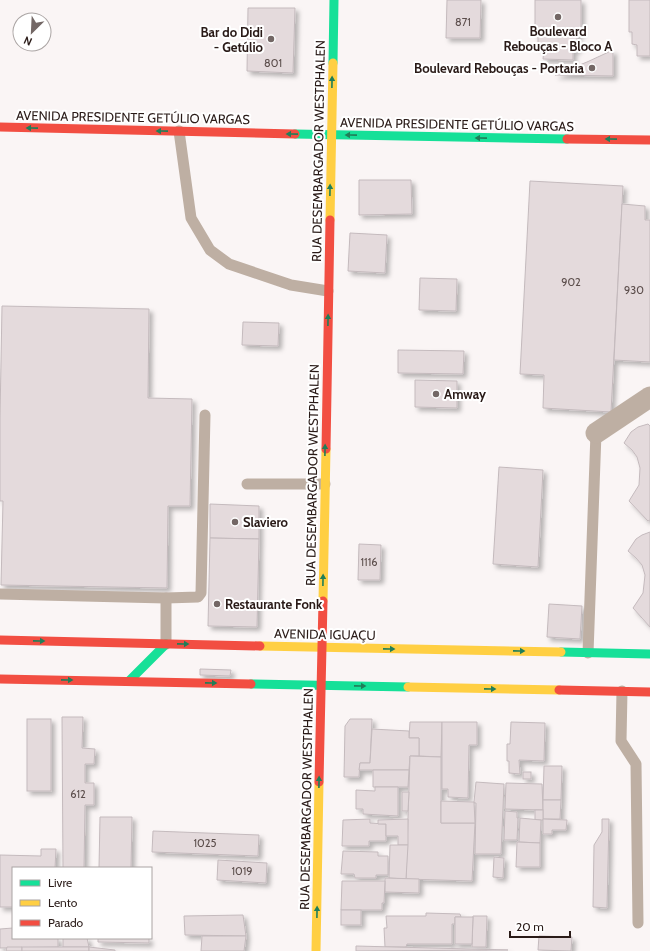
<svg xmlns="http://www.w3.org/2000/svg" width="650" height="951" viewBox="0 0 650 951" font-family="Cabin,sans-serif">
<defs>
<filter id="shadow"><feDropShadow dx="3.5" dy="3.5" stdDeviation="2" flood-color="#0004"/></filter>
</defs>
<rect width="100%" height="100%" fill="#faf5f5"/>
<g fill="#e4dadc" stroke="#c4babd" filter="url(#shadow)">
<path d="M 447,0 L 481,0 L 480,38 L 446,38 Z"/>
<path d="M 535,0 L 581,0 L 581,34 L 577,34 L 577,50 L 573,50 L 573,60 L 543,59 L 544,49 L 538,48 L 538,36 L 535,36 Z"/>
<path d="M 629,0 L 650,0 L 650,56 L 637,56 L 637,45 L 632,44 L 632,32 L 629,32 Z"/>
<path d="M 248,8 L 295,8 L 293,73 L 247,71 Z"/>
<path d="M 613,50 L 613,76 L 555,75 L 587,62 Z"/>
<path d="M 359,180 L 411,180 L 412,214 L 359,215 Z"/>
<path d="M 530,181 L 623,186 L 611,412 L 543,408 L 544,375 L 520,374 Z"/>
<path d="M 622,204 L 645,206 L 645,220 L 650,220 L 650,362 L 614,360 Z"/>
<path d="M 350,233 L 387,235 L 385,273 L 348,271 Z"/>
<path d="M 420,278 L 457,279 L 456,311 L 419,310 Z"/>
<path d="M 2,306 L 149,309 L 148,398 L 192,399 L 190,506 L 168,506 L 167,588 L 1,585 L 3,501 L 0,501 L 0,417 Z"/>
<path d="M 243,322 L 279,323 L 278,346 L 242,345 Z"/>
<path d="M 398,350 L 464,351 L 463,374 L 398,373 Z"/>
<path d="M 415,380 L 457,381 L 457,408 L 415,407 Z"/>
<path d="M 648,424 L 650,426 L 650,520 L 648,521 L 629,501 L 639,485 L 640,468 L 637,457 L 632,450 L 624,443 L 631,432 L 638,427 Z"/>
<path d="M 499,467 L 543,470 L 538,567 L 493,564 Z"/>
<path d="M 210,504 L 259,506 L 259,539 L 210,538 Z"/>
<path d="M 650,532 L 650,627 L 633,608 L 643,593 L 645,575 L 642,565 L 636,558 L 628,551 L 636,539 L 642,535 Z"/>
<path d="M 210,538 L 259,539 L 257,627 L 208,626 Z"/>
<path d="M 359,544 L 381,545 L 380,580 L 358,580 Z"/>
<path d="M 549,604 L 582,606 L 580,639 L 547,637 Z"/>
<path d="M 200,669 L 231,670 L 230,676 L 200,675 Z"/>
<path d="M 62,717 L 83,717 L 82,748 L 95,749 L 94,764 L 85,764 L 85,783 L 94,783 L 94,805 L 85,805 L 84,868 L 63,868 Z"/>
<rect x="27" y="719" width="24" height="72"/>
<path d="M 350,719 L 372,719 L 370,763 L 360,763 L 359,777 L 344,777 L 345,726 Z"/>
<path d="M 410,722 L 442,722 L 441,757 L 419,756 L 419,738 L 409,738 Z"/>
<path d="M 442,722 L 477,722 L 477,745 L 469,745 L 468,798 L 448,797 L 448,789 L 442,789 Z"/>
<path d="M 511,722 L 545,723 L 544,761 L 519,760 L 520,774 L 509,773 L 509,761 L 507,761 L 507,744 L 510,744 Z"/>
<path d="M 372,729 L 409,731 L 409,738 L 419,738 L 419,756 L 410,756 L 409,770 L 359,770 L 360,763 L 370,763 Z"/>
<path d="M 410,756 L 441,757 L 441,823 L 475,823 L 472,881 L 406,879 Z"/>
<path d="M 544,766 L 562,766 L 561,800 L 543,800 Z"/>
<path d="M 373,770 L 409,770 L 408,787 L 373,787 Z"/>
<rect x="523" y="772" width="8" height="7"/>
<path d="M 476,782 L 504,784 L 501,854 L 475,854 L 476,803 L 474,803 L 474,802 Z"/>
<path d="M 506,783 L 542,784 L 543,810 L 505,809 Z"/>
<path d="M 375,787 L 398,787 L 398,816 L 363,814 L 363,809 L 356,809 L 356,790 L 375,791 Z"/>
<path d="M 402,792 L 409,792 L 408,811 L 402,811 Z"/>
<path d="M 543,800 L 561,800 L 560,819 L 543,819 Z"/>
<path d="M 441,801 L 474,802 L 475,823 L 441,823 Z"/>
<rect x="535" y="810" width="8" height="10"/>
<path d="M 505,811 L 517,812 L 517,818 L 518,818 L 517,840 L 504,840 Z"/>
<path d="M 100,817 L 132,817 L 131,868 L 99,868 Z"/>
<path d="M 520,818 L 541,820 L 540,843 L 519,842 Z"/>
<path d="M 370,819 L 370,823 L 386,824 L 386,841 L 369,841 L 369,846 L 342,846 L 343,820 Z"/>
<path d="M 408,819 L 408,845 L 398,845 L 398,836 L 386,836 L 386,824 L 378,824 L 378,820 Z"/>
<path d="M 543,819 L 567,820 L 566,830 L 552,830 L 552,834 L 543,834 Z"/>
<path d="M 602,819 L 609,819 L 607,908 L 593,907 L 594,845 L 602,832 Z"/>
<path d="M 153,831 L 259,835 L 258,856 L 152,852 Z"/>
<path d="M 517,842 L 540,843 L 540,867 L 516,867 Z"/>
<path d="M 390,845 L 408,845 L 406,879 L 389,878 Z"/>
<path d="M 41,849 L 56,849 L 55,868 L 13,868 L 13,907 L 0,907 L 0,855 L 41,856 Z"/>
<path d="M 343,851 L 378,852 L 378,856 L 388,856 L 388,875 L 376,875 L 376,878 L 355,878 L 354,874 L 341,874 Z"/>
<path d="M 494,857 L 504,858 L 503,878 L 493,877 Z"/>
<path d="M 218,860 L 267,863 L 266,883 L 217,880 Z"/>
<path d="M 385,878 L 419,879 L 419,893 L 385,892 Z"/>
<path d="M 342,881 L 385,881 L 384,903 L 382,903 L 382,910 L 341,910 Z"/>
<rect x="341" y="910" width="20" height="15"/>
<path d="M 426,913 L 460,914 L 461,917 L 455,917 L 455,924 L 452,924 L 452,944 L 407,944 L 406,947 L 385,947 L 384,928 L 387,928 L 386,916 L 426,916 Z"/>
<path d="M 243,915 L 246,936 L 185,935 L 184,916 Z"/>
<path d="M 473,916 L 487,916 L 486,947 L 472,947 Z"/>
<path d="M 455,917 L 473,917 L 472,944 L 455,944 Z"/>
<path d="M 13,928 L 13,938 L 58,938 L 58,947 L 0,948 L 0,929 Z"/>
<path d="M 202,936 L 246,936 L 244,951 L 201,951 Z"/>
<path d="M 539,936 L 572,937 L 571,951 L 538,950 Z"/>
<path d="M 63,938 L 87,938 L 89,947 L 63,947 Z"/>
<path d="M 98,938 L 149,938 L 149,943 L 98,942 Z"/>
<path d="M 356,946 L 508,950 L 356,951 Z"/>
<path d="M 7,947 L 22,947 L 22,951 L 6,951 Z"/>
<rect x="22" y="947" width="67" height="4"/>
<path d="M 89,947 L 115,950 L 115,951 L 89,951 Z"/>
</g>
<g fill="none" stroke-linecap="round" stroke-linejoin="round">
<g stroke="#beafa3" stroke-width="11">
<path d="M 179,131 L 191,218 L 210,250 L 229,264 L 291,285 L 328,291"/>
<path d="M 247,484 L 325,484"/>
<path d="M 0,594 L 166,598 L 198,597 L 201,593 L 205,415"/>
<path d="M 166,598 L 166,644"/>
<path d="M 588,653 L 596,433"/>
<path d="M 622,691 L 621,741 L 636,764 L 638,923"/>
</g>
<path stroke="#beafa3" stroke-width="21" d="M 596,433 L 650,397"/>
<g stroke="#16e098" stroke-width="9">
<path d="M 333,63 L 334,0"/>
<path d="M 295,134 L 567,139"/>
<path d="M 561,652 L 650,654"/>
<path d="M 129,681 L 166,644"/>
<path d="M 251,684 L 408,687"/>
</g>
<g stroke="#ffcf43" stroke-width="9">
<path d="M 330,220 L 333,63"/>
<path d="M 323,601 L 326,449"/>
<path d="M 260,646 L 561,652"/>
<path d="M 408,687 L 559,690"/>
<path d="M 316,951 L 319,782"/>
</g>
<g stroke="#f24e42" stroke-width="9">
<path d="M 0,127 L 295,134"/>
<path d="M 567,139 L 650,140"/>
<path d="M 326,449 L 330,220"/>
<path d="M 0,640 L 260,646"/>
<path d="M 0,679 L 251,684"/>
<path d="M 559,690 L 650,692"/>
<path d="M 319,782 L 323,601"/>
</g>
</g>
<defs><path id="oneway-solid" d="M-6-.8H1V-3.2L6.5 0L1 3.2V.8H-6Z"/></defs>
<g fill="#207e58">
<use href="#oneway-solid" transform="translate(332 82) rotate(-89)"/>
<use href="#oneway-solid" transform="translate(32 128) rotate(-179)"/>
<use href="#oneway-solid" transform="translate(162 131) rotate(-179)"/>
<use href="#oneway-solid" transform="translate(292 134) rotate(-179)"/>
<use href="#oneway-solid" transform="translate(351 135) rotate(-179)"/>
<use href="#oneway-solid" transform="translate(481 138) rotate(-179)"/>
<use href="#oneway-solid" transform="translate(611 139) rotate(-179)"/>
<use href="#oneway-solid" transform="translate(330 190) rotate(-89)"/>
<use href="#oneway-solid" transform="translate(328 320) rotate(-89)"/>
<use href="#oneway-solid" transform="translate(325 450) rotate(-89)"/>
<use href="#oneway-solid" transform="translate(323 580) rotate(-89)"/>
<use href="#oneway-solid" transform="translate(39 641) rotate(1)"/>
<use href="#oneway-solid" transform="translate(183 644) rotate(1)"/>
<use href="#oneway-solid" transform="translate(389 649) rotate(1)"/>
<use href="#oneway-solid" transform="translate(519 651) rotate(1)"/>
<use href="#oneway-solid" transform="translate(67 680) rotate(1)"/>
<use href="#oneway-solid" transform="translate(211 683) rotate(1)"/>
<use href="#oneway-solid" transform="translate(360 686) rotate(1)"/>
<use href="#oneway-solid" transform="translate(490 689) rotate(1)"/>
<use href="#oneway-solid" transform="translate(319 782) rotate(-89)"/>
<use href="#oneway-solid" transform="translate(317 912) rotate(-89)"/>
</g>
<g fill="#736765" stroke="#fff" stroke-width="1.5">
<circle cx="558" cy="17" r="4"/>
<circle cx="271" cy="39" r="4"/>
<circle cx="592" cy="68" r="4"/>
<circle cx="436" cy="394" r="4"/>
<circle cx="235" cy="522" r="4"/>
<circle cx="217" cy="604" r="4"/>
</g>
<g text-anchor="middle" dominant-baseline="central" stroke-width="4" stroke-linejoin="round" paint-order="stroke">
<g font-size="11" fill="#5c4e4c">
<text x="463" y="22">871</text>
<text x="273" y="63">801</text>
<text x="571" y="282">902</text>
<text x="634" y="290">930</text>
<text x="369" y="562">1116</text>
<text x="78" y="794">612</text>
<text x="205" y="843">1025</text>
<text x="242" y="871">1019</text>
</g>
<g font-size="13" font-weight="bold" fill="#2a1b18" stroke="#fff" text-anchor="start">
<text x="558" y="31" text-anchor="middle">Boulevard<tspan x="558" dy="15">Rebouças - Bloco A</tspan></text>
<text x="263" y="32" text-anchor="end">Bar do Didi<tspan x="263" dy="15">- Getúlio</tspan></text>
<text x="584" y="68" text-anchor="end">Boulevard Rebouças - Portaria</text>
<text x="444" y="394">Amway</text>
<text x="243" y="522">Slaviero</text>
<text x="225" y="604">Restaurante Fonk</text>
</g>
<g font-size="13" fill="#2a1b18" stroke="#fff">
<text transform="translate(133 117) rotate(1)">AVENIDA PRESIDENTE GETÚLIO VARGAS</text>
<text transform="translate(457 124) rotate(1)">AVENIDA PRESIDENTE GETÚLIO VARGAS</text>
<text transform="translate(318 151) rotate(-89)">RUA DESEMBARGADOR WESTPHALEN</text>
<text transform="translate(312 475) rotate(-89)">RUA DESEMBARGADOR WESTPHALEN</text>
<text transform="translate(325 634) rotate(1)">AVENIDA IGUAÇU</text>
<text transform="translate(306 799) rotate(-89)">RUA DESEMBARGADOR WESTPHALEN</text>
</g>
</g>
<rect x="12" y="867" width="140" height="72" fill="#ffffff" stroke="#aaa4a3"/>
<rect x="20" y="880" width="20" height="6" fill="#16e098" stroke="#aaa4a3"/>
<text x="48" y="887" font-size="12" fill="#2a1b18">Livre</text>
<rect x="20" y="900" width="20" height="6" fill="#ffcf43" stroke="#aaa4a3"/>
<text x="48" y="907" font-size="12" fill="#2a1b18">Lento</text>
<rect x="20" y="920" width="20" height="6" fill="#f24e42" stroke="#aaa4a3"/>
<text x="48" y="927" font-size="12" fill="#2a1b18">Parado</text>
<g transform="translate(32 32) rotate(204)"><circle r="19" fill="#ffffff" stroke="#aaa4a3"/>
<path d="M0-3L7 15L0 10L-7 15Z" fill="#736765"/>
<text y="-6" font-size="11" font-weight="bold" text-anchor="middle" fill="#2a1b18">N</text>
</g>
<path d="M510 931v6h60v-6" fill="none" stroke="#2a1b18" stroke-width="2"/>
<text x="516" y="931" font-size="12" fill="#2a1b18" stroke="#ffffff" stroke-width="3" paint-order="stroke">20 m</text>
</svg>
